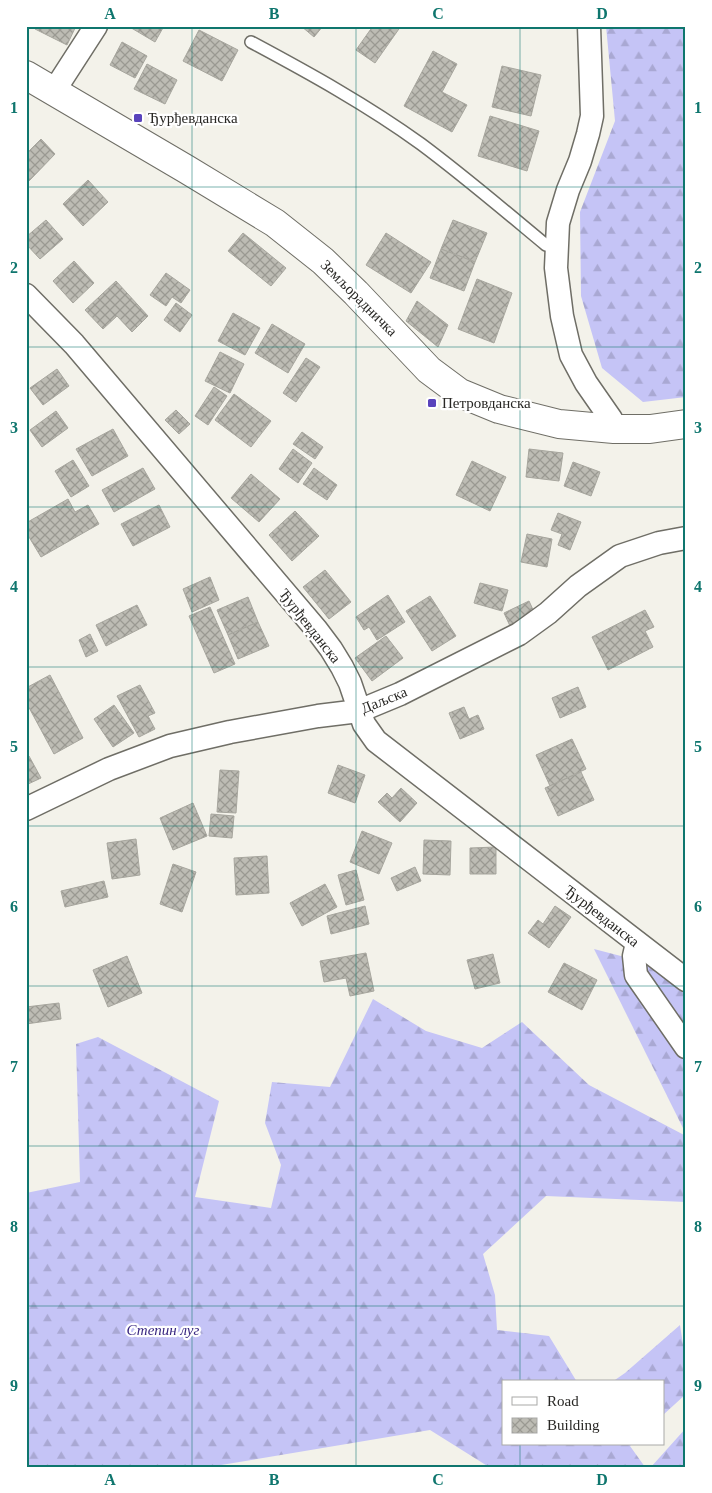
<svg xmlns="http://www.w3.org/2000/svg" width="712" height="1493" viewBox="0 0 712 1493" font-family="'Times New Roman',serif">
<defs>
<pattern id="forest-firs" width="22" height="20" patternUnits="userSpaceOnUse" patternTransform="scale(1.25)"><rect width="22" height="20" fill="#c5c4f6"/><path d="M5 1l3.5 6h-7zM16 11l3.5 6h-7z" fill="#a9a8d3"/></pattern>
<pattern id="building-cross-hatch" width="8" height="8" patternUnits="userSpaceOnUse" patternTransform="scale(1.25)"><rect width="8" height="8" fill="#bdbcb4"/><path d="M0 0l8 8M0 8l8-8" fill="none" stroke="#9a9992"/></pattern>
</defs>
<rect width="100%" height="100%" fill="#f3f2ea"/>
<g fill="url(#forest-firs)">
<path d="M 606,26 L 686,26 L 686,397 L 643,402 L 602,368 L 581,296 L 580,212 L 615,121 Z"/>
<path d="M 594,949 L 686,973 L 686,1134 Z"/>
<path d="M 373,999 L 426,1031 L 482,1048 L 522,1022 L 589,1085 L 686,1136 L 686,1202 L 546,1196 L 483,1254 L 495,1295 L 497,1330 L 549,1336 L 577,1382 L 503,1382 L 503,1444 L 632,1444 L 630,1446 L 645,1467 L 489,1467 L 430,1430 L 209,1467 L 26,1467 L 26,1193 L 80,1182 L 76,1044 L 98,1037 L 219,1101 L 195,1197 L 271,1208 L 281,1165 L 265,1123 L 272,1082 L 330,1087 Z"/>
<path d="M 680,1325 L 686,1364 L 686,1394 L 663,1415 L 663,1382 L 612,1382 L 625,1373 Z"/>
<path d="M 686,1428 L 686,1467 L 651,1467 Z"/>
</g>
<g fill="url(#building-cross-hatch)" stroke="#a7a69e">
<path d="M 36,26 L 76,26 L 67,45 L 35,29 Z"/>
<path d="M 128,26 L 164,26 L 155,42 Z"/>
<path d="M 301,26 L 323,26 L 314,37 Z"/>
<path d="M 373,26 L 401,26 L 375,63 L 356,50 Z"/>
<path d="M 199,30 L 238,50 L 222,81 L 183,61 Z"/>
<path d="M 122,42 L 147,56 L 135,78 L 110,65 Z"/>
<path d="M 433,51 L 457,64 L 442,92 L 467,105 L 452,132 L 404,106 Z"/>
<path d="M 147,64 L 177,80 L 165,104 L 134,89 Z"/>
<path d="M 502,66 L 541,75 L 531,116 L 492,107 Z"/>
<path d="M 490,116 L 539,131 L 527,171 L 478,156 Z"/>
<path d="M 41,139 L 55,154 L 29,181 L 26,178 L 26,154 Z"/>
<path d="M 88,180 L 108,202 L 83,226 L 63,204 Z"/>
<path d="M 46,220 L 63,239 L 40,259 L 26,244 L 26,237 Z"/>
<path d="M 453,220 L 487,233 L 475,262 L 441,249 Z"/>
<path d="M 243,233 L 286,268 L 271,286 L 228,251 Z"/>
<path d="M 386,233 L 431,262 L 411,293 L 366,265 Z"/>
<path d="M 441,249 L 475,262 L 464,291 L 430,278 Z"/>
<path d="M 74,261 L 94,283 L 73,303 L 53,281 Z"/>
<path d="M 166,273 L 190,290 L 181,303 L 172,297 L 166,306 L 150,295 Z"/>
<path d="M 477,279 L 512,293 L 494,343 L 458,329 Z"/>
<path d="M 116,281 L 148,316 L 132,332 L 117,316 L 103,329 L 85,310 Z"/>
<path d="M 417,301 L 448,325 L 438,347 L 406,321 Z"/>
<path d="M 176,303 L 192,315 L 180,332 L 164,320 Z"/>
<path d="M 233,313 L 260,328 L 245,355 L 218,341 Z"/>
<path d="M 272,324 L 305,344 L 288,373 L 255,353 Z"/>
<path d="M 220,352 L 244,364 L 230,393 L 205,381 Z"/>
<path d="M 306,358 L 320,367 L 296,402 L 283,393 Z"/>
<path d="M 57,369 L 69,386 L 43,405 L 30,388 Z"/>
<path d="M 214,387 L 227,396 L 208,425 L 195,416 Z"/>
<path d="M 234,394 L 271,421 L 251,447 L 215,420 Z"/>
<path d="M 176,410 L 190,424 L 179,434 L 165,420 Z"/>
<path d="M 56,411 L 68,428 L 42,447 L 30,430 Z"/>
<path d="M 113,429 L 128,456 L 92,476 L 76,449 Z"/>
<path d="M 302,432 L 323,447 L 315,459 L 293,444 Z"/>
<path d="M 293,449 L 312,463 L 298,483 L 279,469 Z"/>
<path d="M 529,449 L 563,453 L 559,481 L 526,477 Z"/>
<path d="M 73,460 L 89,486 L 71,497 L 55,471 Z"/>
<path d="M 472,461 L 506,477 L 490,511 L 456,495 Z"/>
<path d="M 573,462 L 600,472 L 591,496 L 564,486 Z"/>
<path d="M 143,468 L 155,489 L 114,512 L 102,490 Z"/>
<path d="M 314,468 L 337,485 L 327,500 L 303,484 Z"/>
<path d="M 251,474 L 280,499 L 259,522 L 231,498 Z"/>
<path d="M 68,499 L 75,512 L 88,505 L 99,524 L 41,557 L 26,532 L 26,523 Z"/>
<path d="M 159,505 L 170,527 L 133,546 L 121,524 Z"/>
<path d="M 295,511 L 319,536 L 292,561 L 269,535 Z"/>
<path d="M 558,513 L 581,522 L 570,550 L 558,545 L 562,534 L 551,530 Z"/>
<path d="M 527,534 L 552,539 L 547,567 L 521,562 Z"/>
<path d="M 325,570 L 351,602 L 329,619 L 303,587 Z"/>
<path d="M 210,577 L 219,600 L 192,612 L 183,589 Z"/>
<path d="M 480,583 L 508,590 L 502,611 L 474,603 Z"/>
<path d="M 388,595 L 405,622 L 377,640 L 369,627 L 364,630 L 356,617 Z"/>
<path d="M 430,596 L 456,636 L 432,651 L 406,611 Z"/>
<path d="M 248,597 L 258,622 L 228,635 L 217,610 Z"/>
<path d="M 529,601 L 535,614 L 510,626 L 504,613 Z"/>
<path d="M 137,605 L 147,625 L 106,646 L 96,625 Z"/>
<path d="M 210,607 L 235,664 L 214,673 L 189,616 Z"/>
<path d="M 645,610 L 654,627 L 645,631 L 653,647 L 608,670 L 592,637 Z"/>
<path d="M 258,622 L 269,646 L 238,659 L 228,635 Z"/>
<path d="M 90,634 L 98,651 L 86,657 L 79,640 Z"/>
<path d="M 386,636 L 403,658 L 372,681 L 355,658 Z"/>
<path d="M 50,675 L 83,738 L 54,754 L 26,702 L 26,688 Z"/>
<path d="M 140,685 L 155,713 L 148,716 L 155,729 L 139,737 L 117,696 Z"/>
<path d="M 578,687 L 586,707 L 560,718 L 552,698 Z"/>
<path d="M 114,705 L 134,733 L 113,747 L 94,719 Z"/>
<path d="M 464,707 L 469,719 L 478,715 L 484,729 L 460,739 L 449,713 Z"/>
<path d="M 572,739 L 586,769 L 550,786 L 536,755 Z"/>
<path d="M 29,756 L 41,778 L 26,785 L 26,757 Z"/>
<path d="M 338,765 L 365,775 L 355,803 L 328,793 Z"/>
<path d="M 220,770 L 239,771 L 236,813 L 217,812 Z"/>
<path d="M 581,772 L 594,800 L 558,816 L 545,788 Z"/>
<path d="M 401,788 L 417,803 L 400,822 L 378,802 L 387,793 L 392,798 Z"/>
<path d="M 193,803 L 207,836 L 173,850 L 160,818 Z"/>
<path d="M 211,814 L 234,816 L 232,838 L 209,836 Z"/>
<path d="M 362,831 L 392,843 L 379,874 L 350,862 Z"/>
<path d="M 136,839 L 140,875 L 112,879 L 107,843 Z"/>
<path d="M 424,840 L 451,841 L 450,875 L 423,874 Z"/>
<path d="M 496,847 L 496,874 L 470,874 L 470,848 Z"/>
<path d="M 267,856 L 269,893 L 236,895 L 234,858 Z"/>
<path d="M 173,864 L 196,872 L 182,912 L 160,904 Z"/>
<path d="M 415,867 L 421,881 L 397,891 L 391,878 Z"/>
<path d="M 356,870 L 364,900 L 346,905 L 338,875 Z"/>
<path d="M 104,881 L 108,897 L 65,907 L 61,891 Z"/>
<path d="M 325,884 L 337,907 L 302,926 L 290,903 Z"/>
<path d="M 365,906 L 369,924 L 331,934 L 327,916 Z"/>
<path d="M 555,906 L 571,917 L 549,948 L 528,933 L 538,920 L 543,924 Z"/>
<path d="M 366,953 L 374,991 L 350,996 L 346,978 L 324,982 L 320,961 Z"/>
<path d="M 493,954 L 500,983 L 475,989 L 467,960 Z"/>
<path d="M 127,956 L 142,993 L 108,1007 L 93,970 Z"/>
<path d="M 564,963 L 597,980 L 582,1010 L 548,992 Z"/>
<path d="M 59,1003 L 61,1019 L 26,1024 L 26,1007 Z"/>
</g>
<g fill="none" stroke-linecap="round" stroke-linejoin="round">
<g stroke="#6f6e66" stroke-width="14">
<path id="service" d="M 251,42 C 309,73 367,105 421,144 C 464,176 505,211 546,245 L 556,248"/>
</g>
<g stroke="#6f6e66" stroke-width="25">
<g id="minor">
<path d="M 589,26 L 592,116 L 588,134 L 580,161 L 568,190 L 558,223 L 556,268 L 562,316 L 571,355 L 586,383 L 611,419 L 614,429"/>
<path d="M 54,91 L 96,26"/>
<path d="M 26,295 L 74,344 L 316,629 L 331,649 L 342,667 L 350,683 L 364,724 L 376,741 L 686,980"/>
<path d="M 26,809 L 109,769 L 170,746 L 230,732 L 318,716 L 359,711 L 400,694 L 519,634 L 548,613 L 578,586 L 620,556 L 659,543 L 686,538"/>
<path d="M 637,943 L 634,956 L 636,975 L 686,1047"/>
</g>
</g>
<g stroke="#6f6e66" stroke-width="30">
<path id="tertiary" d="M 26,75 L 186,169 L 275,223 L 323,261 L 356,293 L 429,370 L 460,393 L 499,409 L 559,424 L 614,429 L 650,429 L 686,424"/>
</g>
<use href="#service" stroke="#fff" stroke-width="11"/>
<use href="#minor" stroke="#fff" stroke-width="22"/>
<use href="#tertiary" stroke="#fff" stroke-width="28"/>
</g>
<path fill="none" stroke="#0f766e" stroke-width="1" stroke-opacity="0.55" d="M 192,26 L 192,1467M 356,26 L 356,1467M 520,26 L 520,1382M 26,187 L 686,187M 26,347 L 686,347M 26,507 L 686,507M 26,667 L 686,667M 26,826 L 686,826M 26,986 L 686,986M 26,1146 L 686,1146M 26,1306 L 686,1306M 520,1444 L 520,1467"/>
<g fill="#5943bc" stroke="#fff" stroke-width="2">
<rect x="133" y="113" width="10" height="10" rx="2.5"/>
<rect x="427" y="398" width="10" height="10" rx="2.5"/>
</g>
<g text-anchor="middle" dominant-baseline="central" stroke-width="4.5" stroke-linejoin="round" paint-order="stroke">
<g font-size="15" fill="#282724" stroke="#fff" text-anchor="start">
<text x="148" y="118">Ђурђевданска</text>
<text x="442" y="403">Петровданска</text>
</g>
<g font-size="15" fill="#282724" stroke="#fff">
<text transform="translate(359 298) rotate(45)">Земљорадничка</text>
<text transform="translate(310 626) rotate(52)">Ђурђевданска</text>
<text transform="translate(384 700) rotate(-22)">Даљска</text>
<text transform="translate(602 916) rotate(38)">Ђурђевданска</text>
</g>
<g font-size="15" font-style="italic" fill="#382680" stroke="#fff">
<text x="163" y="1330">Степин луг</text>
</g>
</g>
<rect width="712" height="1493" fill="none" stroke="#ffffff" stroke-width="55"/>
<rect x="502" y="1380" width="162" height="65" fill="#ffffff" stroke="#a9a9a7"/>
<rect x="512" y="1397" width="25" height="8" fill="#ffffff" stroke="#a9a9a7"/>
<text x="547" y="1406" font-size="15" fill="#282724">Road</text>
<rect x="512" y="1418" width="25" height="15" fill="url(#building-cross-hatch)" stroke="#a9a9a7"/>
<text x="547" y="1430" font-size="15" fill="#282724">Building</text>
<rect x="28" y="28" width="656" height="1438" fill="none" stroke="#0f766e" stroke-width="2"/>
<g font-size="16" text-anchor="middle" font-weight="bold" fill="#0f766e">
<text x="110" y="19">A</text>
<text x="274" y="19">B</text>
<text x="438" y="19">C</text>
<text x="602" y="19">D</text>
<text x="14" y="113">1</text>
<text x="698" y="113">1</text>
<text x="14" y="273">2</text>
<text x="698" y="273">2</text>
<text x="14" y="433">3</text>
<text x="698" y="433">3</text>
<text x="14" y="592">4</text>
<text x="698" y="592">4</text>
<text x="14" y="752">5</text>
<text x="698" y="752">5</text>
<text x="14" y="912">6</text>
<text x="698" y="912">6</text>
<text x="14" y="1072">7</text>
<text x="698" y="1072">7</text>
<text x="14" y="1232">8</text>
<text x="698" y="1232">8</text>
<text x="14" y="1391">9</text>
<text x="698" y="1391">9</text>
<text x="110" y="1485">A</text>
<text x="274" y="1485">B</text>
<text x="438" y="1485">C</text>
<text x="602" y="1485">D</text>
</g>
</svg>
